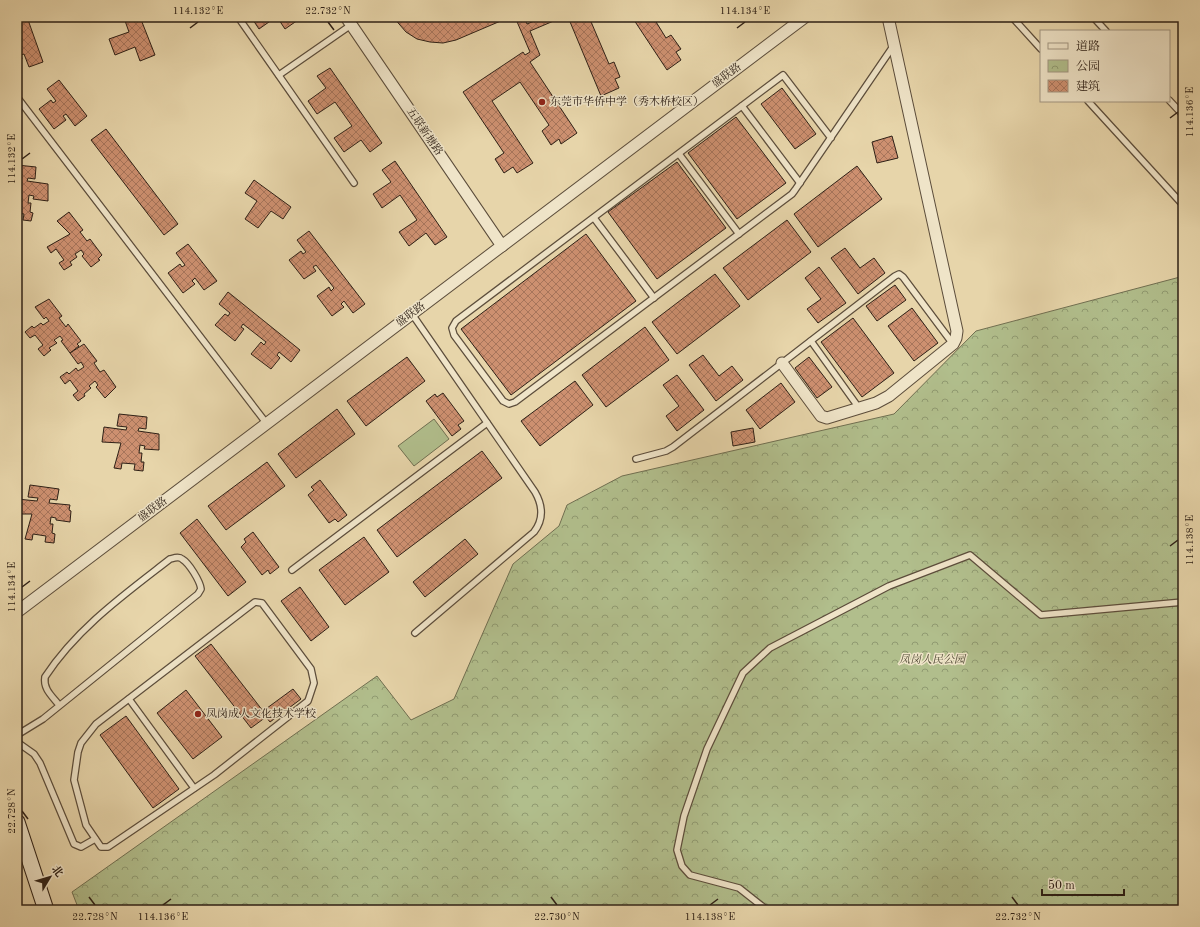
<svg xmlns="http://www.w3.org/2000/svg" width="1200" height="927" viewBox="0 0 1200 927" font-family="'Old Standard TT','Noto Serif SC',serif">
<defs>
<pattern id="park-crowns" width="20" height="18" patternUnits="userSpaceOnUse"><rect width="20" height="18" fill="#b1be8c"/><path d="M2 6a3 3 0 1 1 6 0M12 15a3 3 0 1 1 6 0" fill="none" stroke="#909a71"/></pattern>
<pattern id="building-cross-hatch" width="8" height="8" patternUnits="userSpaceOnUse"><rect width="8" height="8" fill="#cd9070"/><path d="M0 0l8 8M0 8l8-8" fill="none" stroke="#a7755b"/></pattern>
</defs>
<rect width="100%" height="100%" fill="#e7d5aa"/>
<filter id="stains"><feTurbulence type="fractalNoise" baseFrequency=".005" numOctaves="4"/><feColorMatrix values="0 0 0 0 .2 0 0 0 0 .09 0 0 0 0 .02 0 0 0 .5 -.17"/></filter>
<radialGradient id="worn" r=".72"><stop offset=".6" stop-color="#630" stop-opacity="0"/><stop offset="1" stop-color="#630" stop-opacity=".3"/></radialGradient>
<path fill="url(#park-crowns)" stroke="#706f51" d="M 1183,274 L 1183,910 L 79,910 L 72,892 L 377,676 L 411,720 L 454,699 L 513,564 L 559,526 L 567,505 L 622,476 L 894,414 L 976,331 L 1180,277 Z"/>
<path fill="#b1be8c" stroke="#706f51" d="M 434,419 L 449,439 L 414,466 L 398,446 Z"/>
<g fill="url(#building-cross-hatch)" stroke="#2e2016">
<path d="M 17,17 L 27,17 L 43,62 L 29,67 L 24,54 L 21,55 L 22,59 L 17,60 L 17,38 L 19,38 Z"/>
<path d="M 126,17 L 140,17 L 155,55 L 140,61 L 135,47 L 115,55 L 109,39 L 129,32 L 124,18 Z"/>
<path d="M 251,17 L 276,17 L 259,29 Z"/>
<path d="M 277,17 L 296,17 L 298,20 L 285,29 Z"/>
<path d="M 393,17 L 510,17 L 456,40 L 443,43 L 430,42 L 417,39 L 406,32 Z"/>
<path d="M 515,17 L 524,17 L 527,24 L 544,17 L 563,17 L 530,31 L 540,55 L 530,62 L 577,133 L 561,144 L 559,139 L 551,145 L 542,131 L 549,125 L 520,82 L 492,101 L 533,163 L 517,173 L 513,167 L 504,173 L 495,159 L 504,153 L 463,92 L 523,52 L 525,55 L 530,52 Z"/>
<path d="M 568,17 L 589,17 L 609,64 L 614,62 L 620,77 L 615,79 L 619,88 L 601,96 Z"/>
<path d="M 632,17 L 653,17 L 666,38 L 671,35 L 681,49 L 676,52 L 681,60 L 667,70 Z"/>
<path d="M 330,68 L 382,143 L 370,152 L 361,140 L 344,152 L 334,138 L 352,126 L 335,102 L 317,114 L 308,101 L 326,88 L 317,76 Z"/>
<path d="M 59,80 L 87,116 L 75,126 L 66,114 L 63,116 L 66,120 L 54,129 L 39,109 L 51,100 L 53,103 L 56,101 L 47,89 Z"/>
<path d="M 782,88 L 816,134 L 795,149 L 761,104 Z"/>
<path d="M 736,117 L 786,183 L 737,219 L 688,153 Z"/>
<path d="M 106,129 L 178,224 L 164,235 L 91,140 Z"/>
<path d="M 892,136 L 898,158 L 877,163 L 872,142 Z"/>
<path d="M 395,161 L 447,237 L 435,245 L 426,233 L 409,246 L 399,232 L 417,220 L 400,195 L 382,208 L 373,194 L 391,182 L 382,170 Z"/>
<path d="M 677,162 L 726,228 L 657,279 L 608,212 Z"/>
<path d="M 17,165 L 36,167 L 35,179 L 28,178 L 27,181 L 48,184 L 48,201 L 33,199 L 34,196 L 29,195 L 28,203 L 31,203 L 30,212 L 33,213 L 31,221 L 23,220 L 24,214 L 17,213 Z"/>
<path d="M 857,166 L 882,199 L 818,247 L 794,214 Z"/>
<path d="M 254,180 L 291,207 L 283,219 L 271,211 L 258,228 L 245,219 L 257,201 L 245,193 Z"/>
<path d="M 69,212 L 83,230 L 80,232 L 87,241 L 90,239 L 102,255 L 98,259 L 100,260 L 91,267 L 82,256 L 84,254 L 81,250 L 75,254 L 77,257 L 70,262 L 72,265 L 64,270 L 59,263 L 64,260 L 56,249 L 51,253 L 47,247 L 70,234 L 57,221 Z"/>
<path d="M 787,220 L 811,252 L 748,300 L 723,268 Z"/>
<path d="M 309,231 L 365,304 L 353,313 L 344,301 L 341,304 L 344,307 L 332,316 L 317,296 L 329,287 L 331,291 L 334,288 L 316,265 L 313,267 L 316,271 L 304,279 L 289,260 L 301,251 L 303,254 L 306,252 L 297,240 Z"/>
<path d="M 586,234 L 636,301 L 511,395 L 461,329 Z"/>
<path d="M 188,244 L 217,281 L 204,290 L 195,278 L 192,281 L 195,284 L 183,293 L 168,273 L 180,264 L 182,267 L 185,265 L 176,253 Z"/>
<path d="M 845,248 L 860,268 L 874,258 L 885,273 L 858,294 L 831,258 Z"/>
<path d="M 819,267 L 846,303 L 818,323 L 807,309 L 821,299 L 805,278 Z"/>
<path d="M 715,274 L 740,306 L 677,354 L 652,322 Z"/>
<path d="M 895,285 L 906,300 L 877,321 L 866,306 Z"/>
<path d="M 228,292 L 300,350 L 291,362 L 279,352 L 277,355 L 280,358 L 271,369 L 251,354 L 261,342 L 264,345 L 266,342 L 243,324 L 241,327 L 244,329 L 235,341 L 215,325 L 225,314 L 228,316 L 230,313 L 219,304 Z"/>
<path d="M 49,299 L 62,316 L 59,318 L 66,327 L 68,324 L 81,341 L 77,344 L 79,346 L 70,353 L 61,341 L 63,340 L 60,336 L 54,340 L 57,343 L 49,348 L 51,350 L 44,356 L 38,349 L 43,345 L 35,335 L 30,338 L 25,332 L 32,326 L 34,328 L 41,323 L 43,325 L 49,321 L 46,317 L 44,319 L 35,307 Z"/>
<path d="M 912,308 L 938,343 L 914,361 L 888,326 Z"/>
<path d="M 853,318 L 894,373 L 862,397 L 821,342 Z"/>
<path d="M 645,327 L 669,360 L 606,407 L 582,375 Z"/>
<path d="M 84,344 L 97,361 L 94,363 L 100,372 L 104,370 L 116,387 L 105,398 L 96,387 L 98,385 L 95,381 L 89,386 L 91,388 L 84,394 L 85,396 L 78,401 L 73,395 L 78,391 L 70,380 L 65,384 L 60,377 L 67,372 L 69,374 L 76,368 L 78,371 L 84,367 L 81,362 L 78,364 L 70,353 Z"/>
<path d="M 703,355 L 719,376 L 732,366 L 743,380 L 716,401 L 689,365 Z"/>
<path d="M 407,357 L 425,381 L 366,426 L 347,401 Z"/>
<path d="M 809,357 L 832,387 L 817,398 L 795,368 Z"/>
<path d="M 677,375 L 704,410 L 677,431 L 666,416 L 679,406 L 663,385 Z"/>
<path d="M 575,381 L 593,405 L 540,446 L 521,421 Z"/>
<path d="M 781,383 L 795,402 L 760,429 L 746,410 Z"/>
<path d="M 443,393 L 464,421 L 458,425 L 461,429 L 452,436 L 426,401 L 435,394 L 437,397 Z"/>
<path d="M 337,409 L 355,434 L 296,478 L 278,454 Z"/>
<path d="M 119,414 L 147,417 L 146,429 L 139,428 L 138,431 L 159,434 L 159,450 L 144,449 L 145,446 L 140,445 L 139,453 L 142,453 L 141,462 L 144,462 L 143,471 L 134,470 L 135,464 L 122,463 L 121,469 L 114,468 L 121,443 L 102,442 L 104,427 L 126,430 L 127,427 L 117,426 Z"/>
<path d="M 753,428 L 755,442 L 733,446 L 731,432 Z"/>
<path d="M 482,451 L 502,478 L 397,557 L 377,530 Z"/>
<path d="M 267,462 L 285,486 L 226,530 L 208,506 Z"/>
<path d="M 320,480 L 347,515 L 338,522 L 335,519 L 329,523 L 308,495 L 314,490 L 311,487 Z"/>
<path d="M 30,485 L 59,489 L 57,500 L 50,499 L 49,503 L 70,505 L 69,510 L 71,511 L 70,522 L 56,520 L 56,518 L 51,517 L 50,524 L 53,524 L 52,533 L 55,534 L 54,543 L 45,542 L 46,536 L 33,534 L 32,540 L 25,539 L 32,514 L 17,514 L 17,499 L 37,501 L 38,498 L 28,497 Z"/>
<path d="M 197,519 L 246,582 L 228,596 L 180,533 Z"/>
<path d="M 253,532 L 279,567 L 270,574 L 268,570 L 262,575 L 241,547 L 246,542 L 244,539 Z"/>
<path d="M 364,537 L 389,572 L 345,605 L 319,570 Z"/>
<path d="M 465,539 L 478,554 L 425,597 L 413,582 Z"/>
<path d="M 300,587 L 329,627 L 311,641 L 281,601 Z"/>
<path d="M 211,644 L 263,711 L 293,689 L 301,699 L 270,722 L 266,717 L 251,728 L 195,656 Z"/>
<path d="M 186,690 L 222,737 L 193,759 L 157,713 Z"/>
<path d="M 126,716 L 179,789 L 153,808 L 100,735 Z"/>
</g>
<g fill="none" stroke-linecap="round" stroke-linejoin="round">
<g stroke="#5c4d3b" stroke-width="8">
<g id="lane">
<path d="M 238,17 L 354,183"/>
<path d="M 1012,17 L 1041,49"/>
<path d="M 1093,17 L 1106,31"/>
<path d="M 279,75 L 351,25"/>
<path d="M 17,97 L 267,424"/>
<path d="M 1169,100 L 1183,115"/>
<path d="M 1088,101 L 1183,205"/>
<path d="M 742,106 L 800,183"/>
<path d="M 831,138 L 783,75 L 456,321 L 452,328 L 454,335 L 503,401 L 509,404 L 515,402 L 792,194 L 795,190 L 894,45"/>
<path d="M 679,154 L 739,234"/>
<path d="M 594,218 L 654,298"/>
<path d="M 412,314 L 535,492 C 543,506 544,519 534,532 L 415,633"/>
<path d="M 811,341 L 859,408"/>
<path d="M 636,459 L 666,451 L 673,447 L 895,276 L 899,274 L 903,277 L 953,344"/>
<path d="M 292,570 L 487,423"/>
<path d="M 255,602 L 262,603 L 311,669 L 314,683 L 308,701 L 214,775 L 108,847 L 101,847 L 86,825 L 74,780 L 78,752 L 81,743 L 96,724 Z"/>
<path d="M 129,699 L 194,788"/>
<path d="M 17,735 L 43,719 L 198,594 L 201,589 C 200,581 189,563 182,559 C 179,556 174,558 170,559 C 125,594 77,628 45,677 C 43,689 52,696 59,705"/>
<path d="M 17,742 L 34,754 L 40,763 L 74,844 L 81,847 L 95,839"/>
<path d="M 767,910 L 739,888 L 690,875 L 682,866 L 677,850 L 684,816 L 707,749 L 743,673 L 770,648 L 889,586 L 970,555 L 1041,615 L 1183,602"/>
</g>
</g>
<g stroke="#5c4d3b" stroke-width="13">
<g id="street">
<path d="M 346,17 L 502,246"/>
<path d="M 782,363 L 821,416 L 827,418 L 876,403 L 889,396 L 953,344 L 956,338 L 957,331 L 888,17"/>
<path d="M 17,612 L 805,17"/>
</g>
</g>
<g stroke="#2e2016" stroke-width="17">
<path id="secondary" d="M 17,822 L 46,910"/>
</g>
<use href="#lane" stroke="#efe4c8" stroke-width="5.5"/>
<use href="#street" stroke="#efe4c8" stroke-width="11"/>
<use href="#secondary" stroke="#efe4c8" stroke-width="15"/>
</g>
<path fill="none" stroke="#2e2016" stroke-width="1.5" d="M 328,22 L 334,30M 190,28 L 198,22M 737,28 L 745,22M 1170,118 L 1178,112M 22,159 L 30,153M 1170,546 L 1178,540M 22,587 L 30,581M 22,811 L 28,819M 89,897 L 95,905M 551,897 L 557,905M 1012,897 L 1018,905M 163,905 L 171,899M 710,905 L 718,899"/>
<g fill="#8f2418" stroke="#efe4c8" stroke-width="1.5">
<circle cx="542" cy="102" r="4"/>
<circle cx="198" cy="714" r="4"/>
</g>
<g text-anchor="middle" dominant-baseline="central" stroke-width="3" stroke-linejoin="round" paint-order="stroke">
<g font-size="11" fill="#2e2016" stroke="#efe4c8">
<text transform="translate(727 76) rotate(-37)">盛联路</text>
<text transform="translate(424 132) rotate(56)">五联新塘路</text>
<text transform="translate(411 315) rotate(-37)">盛联路</text>
<text transform="translate(153 510) rotate(-37)">盛联路</text>
</g>
<g font-size="11" fill="#2e2016" stroke="#efe4c8" text-anchor="start">
<text x="550" y="102">东莞市华侨中学（秀木桥校区）</text>
<text x="206" y="714">凤岗成人文化技术学校</text>
</g>
<g font-size="11" font-style="italic" fill="#4f4834" stroke="#efe4c8">
<text x="932" y="660">凤岗人民公园</text>
</g>
</g>
<rect width="1200" height="927" fill="none" stroke="#e7d5aa" stroke-width="44"/>
<rect x="1040" y="30" width="130" height="72" fill="#efe4c8" stroke="#a29681"/>
<rect x="1048" y="43" width="20" height="6" fill="#efe4c8" stroke="#a29681"/>
<text x="1076" y="50" font-size="12" fill="#2e2016">道路</text>
<rect x="1048" y="60" width="20" height="12" fill="url(#park-crowns)" stroke="#a29681"/>
<text x="1076" y="70" font-size="12" fill="#2e2016">公园</text>
<rect x="1048" y="80" width="20" height="12" fill="url(#building-cross-hatch)" stroke="#a29681"/>
<text x="1076" y="90" font-size="12" fill="#2e2016">建筑</text>
<g transform="translate(50 877) rotate(52)" stroke="#efe4c8" stroke-width="3" paint-order="stroke">
<path d="M0-3L7 15L0 10L-7 15Z" fill="#2e2016"/>
<text y="-6" font-size="11" font-weight="bold" text-anchor="middle" fill="#2e2016">北</text>
</g>
<path d="M1042 889v6h82v-6" fill="none" stroke="#2e2016" stroke-width="2"/>
<text x="1048" y="889" font-size="12" fill="#2e2016" stroke="#efe4c8" stroke-width="3" paint-order="stroke">50 m</text>
<rect x="22" y="22" width="1156" height="883" fill="none" stroke="#2e2016" stroke-width="1.5"/>
<g font-size="10" text-anchor="middle" fill="#2e2016">
<text x="198" y="14">114.132°E</text>
<text x="328" y="14">22.732°N</text>
<text x="745" y="14">114.134°E</text>
<text transform="translate(1189 112) rotate(-90)" y="4">114.136°E</text>
<text transform="translate(11 159) rotate(-90)" y="4">114.132°E</text>
<text transform="translate(1189 540) rotate(-90)" y="4">114.138°E</text>
<text transform="translate(11 587) rotate(-90)" y="4">114.134°E</text>
<text transform="translate(11 811) rotate(-90)" y="4">22.728°N</text>
<text x="95" y="920">22.728°N</text>
<text x="163" y="920">114.136°E</text>
<text x="557" y="920">22.730°N</text>
<text x="710" y="920">114.138°E</text>
<text x="1018" y="920">22.732°N</text>
</g>
<rect width="100%" height="100%" filter="url(#stains)"/>
<rect width="100%" height="100%" fill="url(#worn)"/>
</svg>
